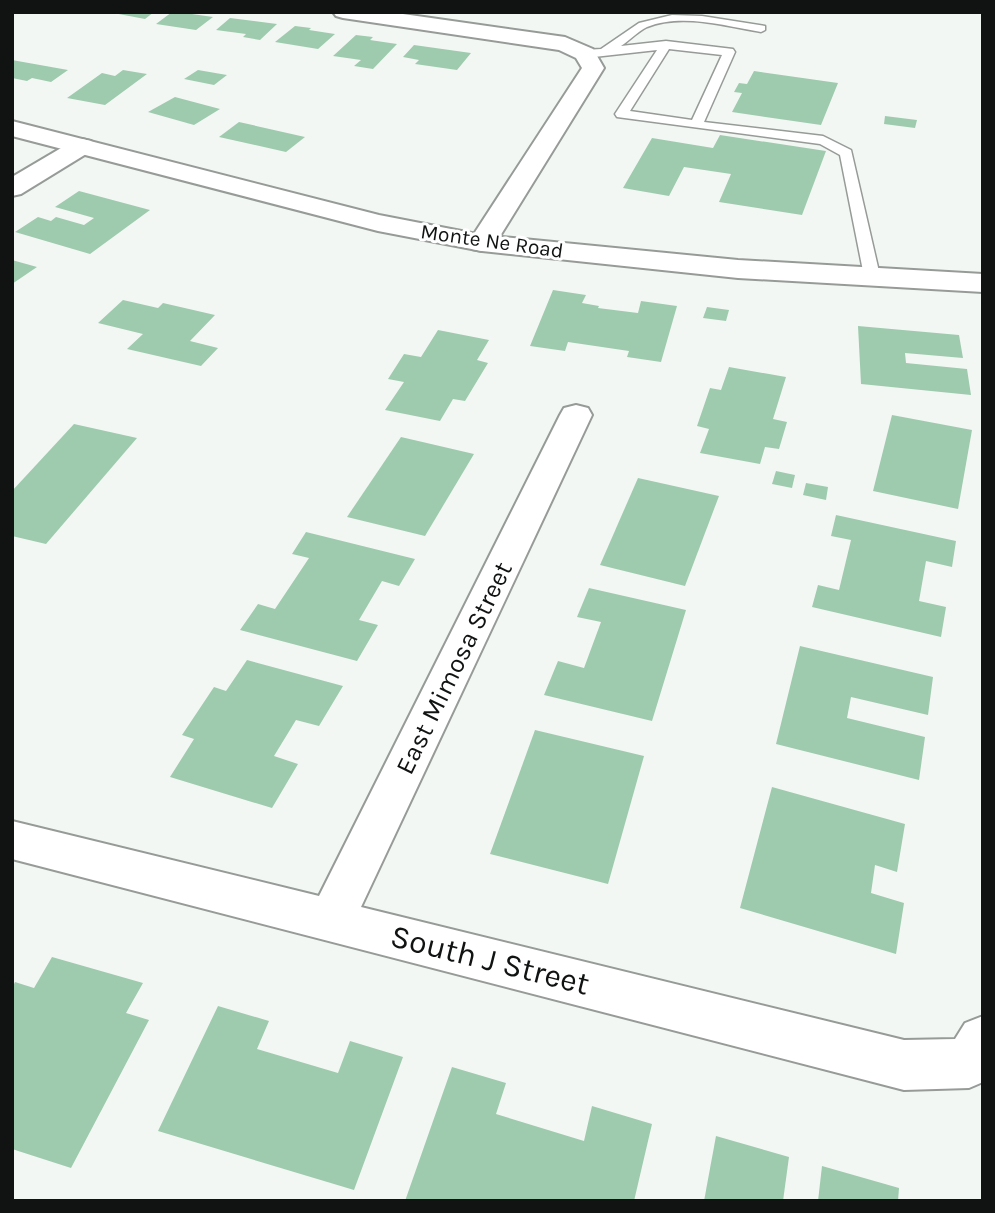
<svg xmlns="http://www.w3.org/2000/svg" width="995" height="1213" viewBox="0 0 995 1213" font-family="Karla,sans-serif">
<rect width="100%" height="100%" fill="#f3f7f4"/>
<g fill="#9ecbae">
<path d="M 108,12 L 154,12 L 145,19 Z"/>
<path d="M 172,12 L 195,12 L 192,14 L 213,17 L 196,30 L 156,24 Z"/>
<path d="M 230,18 L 277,24 L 260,40 L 243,37 L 246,34 L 216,30 Z"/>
<path d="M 295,26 L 311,28 L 309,30 L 335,34 L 318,49 L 275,42 Z"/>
<path d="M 356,35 L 373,37 L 370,40 L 397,44 L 373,69 L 354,66 L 361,60 L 333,56 Z"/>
<path d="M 414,45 L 471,53 L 457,70 L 415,64 L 419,60 L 403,57 Z"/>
<path d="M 12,60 L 68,70 L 51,82 L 32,78 L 27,81 L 12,78 Z"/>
<path d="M 123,70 L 147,74 L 105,105 L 67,98 L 102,73 L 115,76 Z"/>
<path d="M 198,70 L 227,75 L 214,85 L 184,79 Z"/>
<path d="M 754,71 L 838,83 L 821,125 L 732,112 L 742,93 L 734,92 L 739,83 L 747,84 Z"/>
<path d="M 175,97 L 220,109 L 194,125 L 148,112 Z"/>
<path d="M 885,116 L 917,120 L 915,128 L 884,124 Z"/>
<path d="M 239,122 L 305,137 L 286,152 L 219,137 Z"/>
<path d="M 720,135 L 826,151 L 802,215 L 719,202 L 731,174 L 684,167 L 669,196 L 623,188 L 652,138 L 713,148 Z"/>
<path d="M 79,191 L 150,210 L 90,254 L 15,232 L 38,217 L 51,221 L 56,217 L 84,225 L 94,218 L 55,207 Z"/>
<path d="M 12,260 L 37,267 L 12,284 Z"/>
<path d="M 553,290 L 586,295 L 582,303 L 599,306 L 598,308 L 638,313 L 641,301 L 677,306 L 661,362 L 627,357 L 629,351 L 568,342 L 565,351 L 530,346 Z"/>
<path d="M 123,300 L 158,308 L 163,303 L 215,315 L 190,341 L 218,348 L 201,366 L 127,349 L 143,334 L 98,323 Z"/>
<path d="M 707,307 L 729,310 L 726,321 L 703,318 Z"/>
<path d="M 858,326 L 959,335 L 963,358 L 905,353 L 906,363 L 967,369 L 971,395 L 861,384 Z"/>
<path d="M 438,330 L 489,340 L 477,360 L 488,363 L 465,401 L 453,399 L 440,421 L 385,410 L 404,382 L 388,379 L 404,354 L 421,357 Z"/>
<path d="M 729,367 L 786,377 L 773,419 L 787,422 L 779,449 L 765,447 L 760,464 L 700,453 L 709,429 L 697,426 L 710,388 L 721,390 Z"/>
<path d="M 892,415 L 972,430 L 958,509 L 873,491 Z"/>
<path d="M 74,424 L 137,438 L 46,544 L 12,536 L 12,491 Z"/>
<path d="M 401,437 L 474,454 L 425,536 L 347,517 Z"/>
<path d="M 776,471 L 795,475 L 792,488 L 772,484 Z"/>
<path d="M 638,478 L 719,496 L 685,586 L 600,565 Z"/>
<path d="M 806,483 L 828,487 L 826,500 L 803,495 Z"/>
<path d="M 836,515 L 956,541 L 952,567 L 926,561 L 919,601 L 946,607 L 941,637 L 812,607 L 818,585 L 839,590 L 851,540 L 831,536 Z"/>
<path d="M 306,532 L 415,559 L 399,586 L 382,581 L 359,620 L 378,625 L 357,661 L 240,630 L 258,604 L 275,609 L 309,558 L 292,554 Z"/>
<path d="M 589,588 L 686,610 L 652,721 L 544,695 L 558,661 L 584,668 L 601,622 L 577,617 Z"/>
<path d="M 800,646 L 933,677 L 928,715 L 851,697 L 847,718 L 925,737 L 919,780 L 776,744 Z"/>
<path d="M 247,660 L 343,686 L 319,726 L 296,720 L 274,756 L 298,764 L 272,808 L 170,777 L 194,739 L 182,735 L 214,687 L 226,691 Z"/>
<path d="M 535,730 L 644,756 L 608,884 L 490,854 Z"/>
<path d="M 772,787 L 905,824 L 897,872 L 875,865 L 871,893 L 904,903 L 896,954 L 740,908 Z"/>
<path d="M 52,957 L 143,983 L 126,1013 L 149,1020 L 71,1168 L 12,1149 L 12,988 L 15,982 L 34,988 Z"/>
<path d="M 218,1006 L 269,1021 L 257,1049 L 338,1073 L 350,1041 L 403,1057 L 354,1190 L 158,1131 Z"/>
<path d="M 452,1067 L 506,1083 L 496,1114 L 584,1141 L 592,1106 L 652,1124 L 634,1201 L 405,1201 Z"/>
<path d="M 716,1136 L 789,1157 L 783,1201 L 704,1201 Z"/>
<path d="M 822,1166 L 899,1188 L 898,1201 L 818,1201 Z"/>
</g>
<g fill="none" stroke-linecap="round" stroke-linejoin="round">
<g stroke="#979b98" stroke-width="3">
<path id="service" d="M 672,15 L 702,16 L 765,26 L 765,30 L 761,32 C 725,26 682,13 647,27 C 637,32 630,40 621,46 L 666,41 L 733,49 L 735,52 L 704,122 L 823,136 L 851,150 L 880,276 L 878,279 L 866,279 L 864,276 L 840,155 L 820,144 L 617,117 L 615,114 L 657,50 L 585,58 L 579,54 L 585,50 L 601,49 L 639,23 ZM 669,49 L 722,55 L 692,120 L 630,111 Z"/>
</g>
<g stroke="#979b98" stroke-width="4">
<g id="minor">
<path d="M 333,12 L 389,12 L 565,37 L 593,49 L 604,68 L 492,249 L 482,251 L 472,249 L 468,243 L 582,68 L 576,58 L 559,50 L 343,18 L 336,16 Z"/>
<path d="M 82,139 L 91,141 L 94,146 L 91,151 L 21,194 L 12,196 L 12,177 L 73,141 Z"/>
<path d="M 576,405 L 588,408 L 592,415 L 361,907 L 904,1040 L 955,1039 L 965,1023 L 983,1016 L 983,1082 L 969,1088 L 904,1090 L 12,859 L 12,821 L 319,896 L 560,415 L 564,408 Z"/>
</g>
</g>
<g stroke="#979b98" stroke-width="4">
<path id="tertiary" d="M 12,121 L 379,215 L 482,235 L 738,260 L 983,274 L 983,292 L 738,278 L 482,251 L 378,231 L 12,136 Z"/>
</g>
<use href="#service" fill="#fff" fill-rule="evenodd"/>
<use href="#minor" fill="#fff" fill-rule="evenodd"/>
<use href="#tertiary" fill="#fff" fill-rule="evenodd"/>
</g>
<g text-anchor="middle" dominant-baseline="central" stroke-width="6" stroke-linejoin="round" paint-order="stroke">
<g font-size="21" fill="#111312" stroke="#fff">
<text transform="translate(492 241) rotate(8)">Monte Ne Road</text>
</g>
<g font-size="26" fill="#111312" stroke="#fff">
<text transform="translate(454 668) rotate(-64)">East Mimosa Street</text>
</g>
<g font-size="32" fill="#111312" stroke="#fff">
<text transform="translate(490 960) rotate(14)">South J Street</text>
</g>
</g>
<rect width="995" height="1213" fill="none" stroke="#111312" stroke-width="28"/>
</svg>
